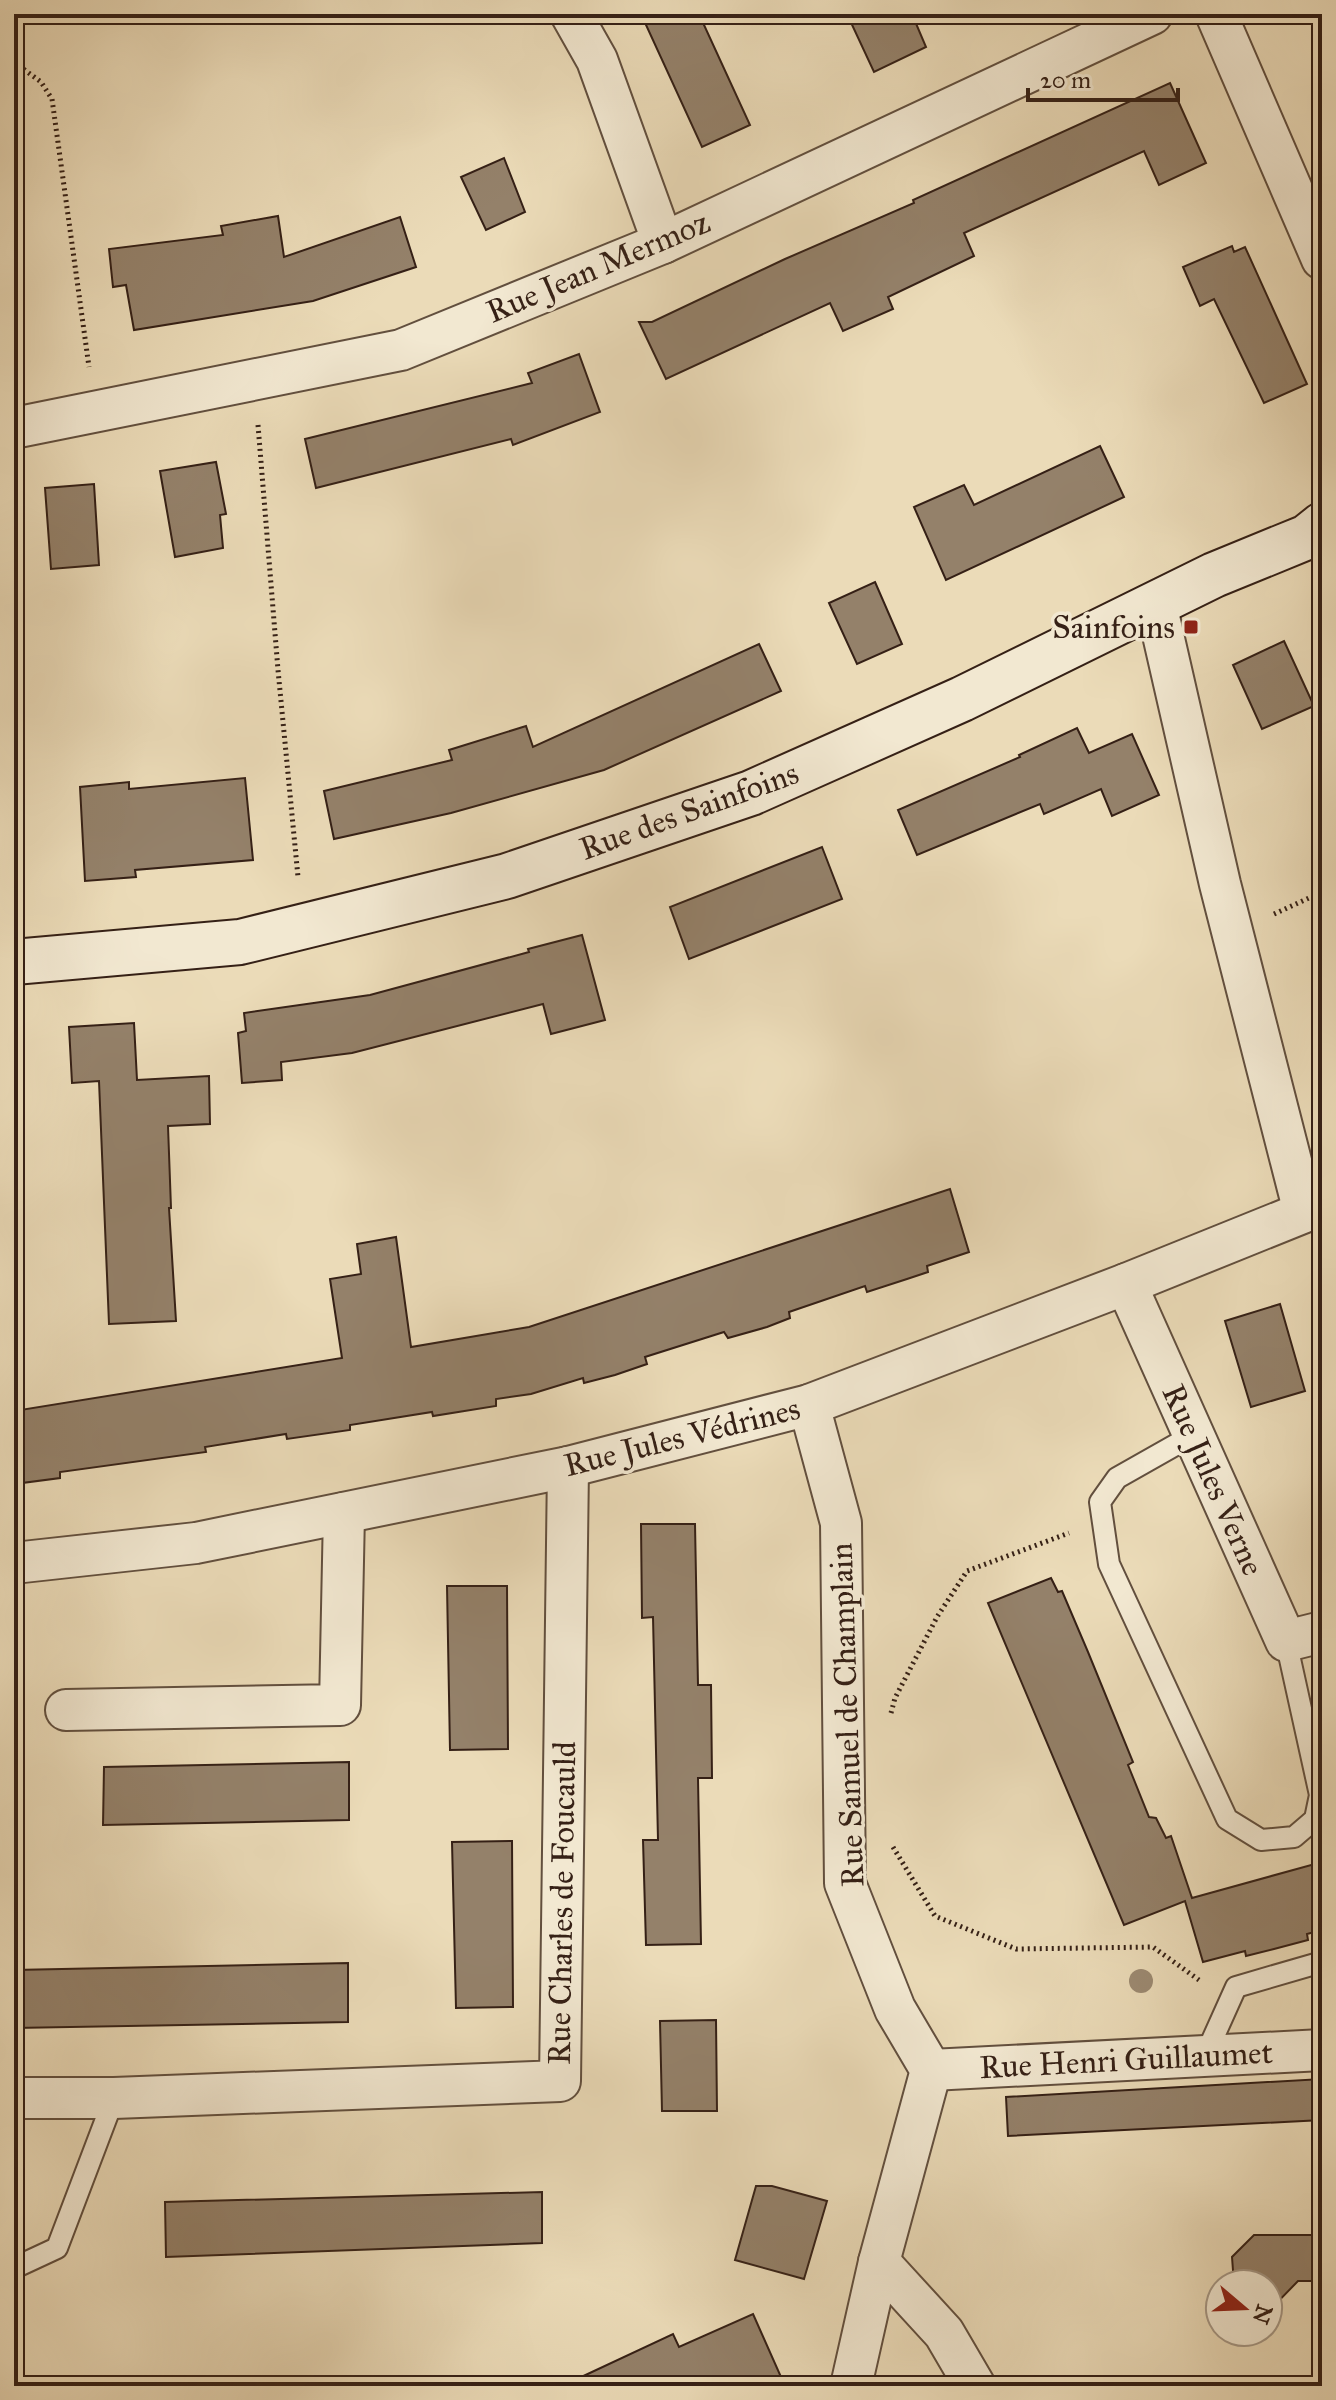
<svg xmlns="http://www.w3.org/2000/svg" width="1336" height="2400" viewBox="0 0 1336 2400" font-family="'IM FELL Great Primer',serif">
<rect width="100%" height="100%" fill="#ebdbb8"/>
<filter id="stains"><feTurbulence type="fractalNoise" baseFrequency=".0025" numOctaves="4"/><feColorMatrix values="0 0 0 0 .2 0 0 0 0 .09 0 0 0 0 .02 0 0 0 .5 -.17"/></filter>
<radialGradient id="worn" r=".72"><stop offset=".6" stop-color="#630" stop-opacity="0"/><stop offset="1" stop-color="#630" stop-opacity=".3"/></radialGradient>
<g fill="#94816a" stroke="#352016" stroke-width="2">
<path d="M 641,14 L 699,14 L 750,125 L 702,147 Z"/>
<path d="M 847,14 L 912,14 L 926,47 L 874,72 Z"/>
<path d="M 1170,83 L 1206,163 L 1159,185 L 1144,151 L 964,233 L 974,256 L 888,297 L 893,309 L 843,331 L 830,303 L 666,379 L 639,322 L 652,322 L 785,259 L 914,203 L 913,200 Z"/>
<path d="M 504,158 L 525,212 L 486,230 L 461,177 Z"/>
<path d="M 278,216 L 284,257 L 400,217 L 416,267 L 313,301 L 134,330 L 126,285 L 113,287 L 109,249 L 223,235 L 221,226 Z"/>
<path d="M 1232,246 L 1234,252 L 1245,247 L 1307,384 L 1264,403 L 1214,299 L 1200,306 L 1183,267 Z"/>
<path d="M 579,354 L 600,412 L 513,445 L 511,439 L 316,488 L 305,439 L 532,383 L 528,373 Z"/>
<path d="M 1100,446 L 1124,497 L 946,580 L 914,507 L 964,485 L 974,505 Z"/>
<path d="M 216,462 L 226,514 L 220,515 L 223,548 L 175,557 L 160,471 Z"/>
<path d="M 94,484 L 99,565 L 51,569 L 45,488 Z"/>
<path d="M 875,582 L 902,644 L 857,664 L 829,603 Z"/>
<path d="M 1284,641 L 1314,706 L 1262,729 L 1233,665 Z"/>
<path d="M 759,644 L 781,691 L 604,770 L 451,813 L 334,839 L 324,791 L 452,760 L 449,750 L 526,726 L 533,747 Z"/>
<path d="M 1077,728 L 1089,753 L 1132,734 L 1159,795 L 1112,816 L 1101,789 L 1044,814 L 1040,804 L 917,855 L 898,810 L 1020,757 L 1019,755 Z"/>
<path d="M 245,778 L 253,860 L 135,870 L 136,877 L 85,881 L 80,787 L 129,782 L 129,789 Z"/>
<path d="M 822,847 L 842,899 L 689,959 L 670,907 Z"/>
<path d="M 582,935 L 605,1020 L 551,1034 L 543,1004 L 352,1053 L 281,1062 L 282,1080 L 242,1083 L 238,1033 L 246,1031 L 244,1013 L 370,995 L 529,952 L 528,949 Z"/>
<path d="M 134,1023 L 137,1080 L 209,1076 L 210,1124 L 168,1126 L 171,1208 L 169,1208 L 176,1321 L 109,1324 L 99,1081 L 72,1083 L 69,1027 Z"/>
<path d="M 950,1189 L 969,1252 L 927,1266 L 928,1272 L 907,1279 L 867,1292 L 865,1286 L 789,1312 L 790,1318 L 767,1327 L 728,1338 L 724,1332 L 645,1357 L 647,1364 L 615,1375 L 584,1383 L 583,1378 L 531,1394 L 496,1399 L 496,1406 L 433,1416 L 432,1412 L 350,1425 L 350,1430 L 287,1439 L 286,1434 L 205,1447 L 206,1452 L 60,1472 L 60,1478 L 14,1484 L 14,1411 L 342,1358 L 330,1279 L 361,1274 L 357,1244 L 396,1237 L 411,1347 L 529,1327 Z"/>
<path d="M 1280,1304 L 1305,1391 L 1251,1407 L 1225,1321 Z"/>
<path d="M 641,1524 L 695,1524 L 698,1685 L 711,1685 L 712,1778 L 698,1778 L 701,1944 L 646,1945 L 643,1840 L 658,1840 L 653,1617 L 642,1618 Z"/>
<path d="M 1051,1578 L 1058,1592 L 1062,1591 L 1088,1652 L 1133,1762 L 1128,1765 L 1149,1817 L 1156,1818 L 1166,1838 L 1171,1836 L 1192,1898 L 1322,1862 L 1322,1930 L 1307,1934 L 1308,1940 L 1274,1949 L 1246,1956 L 1245,1951 L 1203,1962 L 1185,1901 L 1124,1925 L 988,1603 Z"/>
<path d="M 447,1586 L 507,1586 L 508,1749 L 450,1750 Z"/>
<path d="M 349,1762 L 349,1820 L 103,1825 L 104,1767 Z"/>
<path d="M 512,1841 L 513,2007 L 456,2008 L 452,1842 Z"/>
<path d="M 348,1963 L 348,2022 L 14,2028 L 14,1970 Z"/>
<path d="M 716,2020 L 717,2111 L 662,2111 L 660,2021 Z"/>
<path d="M 1322,2079 L 1322,2120 L 1008,2136 L 1006,2097 Z"/>
<path d="M 756,2186 L 772,2186 L 827,2201 L 804,2279 L 735,2260 Z"/>
<path d="M 542,2192 L 542,2243 L 166,2257 L 165,2202 Z"/>
<path d="M 1254,2235 L 1322,2235 L 1322,2281 L 1298,2281 L 1268,2312 L 1268,2284 L 1234,2284 L 1232,2257 Z"/>
<path d="M 753,2314 L 785,2386 L 562,2386 L 673,2334 L 679,2347 Z"/>
</g>
<g fill="none" stroke-linecap="round" stroke-linejoin="round">
<g stroke="#624f3e" stroke-width="24">
<g id="lane">
<path d="M 1193,1435 L 1117,1478 L 1100,1502 L 1109,1564 L 1227,1819 L 1261,1840 L 1294,1837 L 1315,1819 L 1320,1795 L 1286,1641"/>
<path d="M 1205,2056 L 1236,1987 L 1322,1962"/>
<path d="M 14,2268 L 57,2248 L 114,2098"/>
</g>
</g>
<g stroke="#624f3e" stroke-width="44">
<g id="street">
<path d="M 571,14 L 597,60 L 663,243"/>
<path d="M 1216,14 L 1322,259"/>
<path d="M 14,428 L 401,350 L 663,243 L 1152,14"/>
<path d="M 1156,604 L 1220,884 L 1304,1212"/>
<path d="M 1126,1284 L 1286,1641 L 1322,1632"/>
<path d="M 809,1405 L 841,1523 L 845,1883 L 895,2009 L 931,2070 L 879,2262 L 851,2386"/>
<path d="M 14,1563 L 196,1543 L 568,1467 L 809,1405 L 1126,1284 L 1322,1205"/>
<path d="M 66,1710 L 340,1705 L 344,1513"/>
<path d="M 931,2070 L 1322,2050"/>
<path d="M 14,2098 L 114,2098 L 560,2081 L 568,1467"/>
<path d="M 879,2262 L 944,2333 L 975,2386"/>
</g>
</g>
<g stroke="#352016" stroke-width="48">
<path id="secondary" d="M 14,962 L 240,942 L 507,876 L 751,793 L 962,699 L 1214,575 L 1307,537 L 1322,525"/>
</g>
<g stroke="#352016" stroke-width="5" stroke-dasharray="2 4" stroke-linecap="butt">
<path d="M 14,62 L 41,82 L 52,99 L 89,367"/>
<path d="M 258,425 L 278,670 L 298,877"/>
<path d="M 1274,914 L 1322,892"/>
<path d="M 891,1713 L 895,1698 L 937,1617 L 967,1571 L 1069,1533"/>
<path d="M 893,1847 L 935,1916 L 1016,1949 L 1153,1947 L 1199,1980"/>
</g>
<use href="#lane" stroke="#f2e8d1" stroke-width="20"/>
<use href="#street" stroke="#f2e8d1" stroke-width="40"/>
<use href="#secondary" stroke="#f2e8d1" stroke-width="44"/>
</g>
<circle fill="#9c8a72" cx="1141" cy="1981" r="12"/>
<rect fill="#8f2418" stroke="#f2e8d1" stroke-width="3" x="1183" y="619" width="16" height="16" rx="4"/>
<g text-anchor="middle" dominant-baseline="central" stroke-width="7" stroke-linejoin="round" paint-order="stroke">
<g font-size="32" fill="#352016" stroke="#f2e8d1">
<text transform="translate(598 267) rotate(-23)">Rue Jean Mermoz</text>
<text transform="translate(689 811) rotate(-20)">Rue des Sainfoins</text>
<text transform="translate(682 1437) rotate(-14)">Rue Jules Védrines</text>
<text transform="translate(1213 1480) rotate(66)">Rue Jules Verne</text>
<text transform="translate(847 1715) rotate(-92)">Rue Samuel de Champlain</text>
<text transform="translate(562 1903) rotate(-89)">Rue Charles de Foucauld</text>
<text transform="translate(1126 2060) rotate(-3)">Rue Henri Guillaumet</text>
</g>
<g font-size="32" fill="#352016" stroke="#f2e8d1" text-anchor="end">
<text x="1175" y="627">Sainfoins</text>
</g>
</g>
<rect width="1336" height="2400" fill="none" stroke="#ebdbb8" stroke-width="48"/>
<rect x="16" y="16" width="1304" height="2368" fill="none" stroke="#352016" stroke-width="4"/>
<rect x="24" y="24" width="1288" height="2352" fill="none" stroke="#352016" stroke-width="2"/>
<g transform="translate(1244 2308) rotate(109)"><circle r="38" fill="#f2e8d1" stroke="#a69886" stroke-width="2"/>
<path d="M0-6L14 30L0 20L-14 30Z" fill="#8f2418"/>
<text y="-12" font-size="22" font-weight="bold" text-anchor="middle" fill="#352016">N</text>
</g>
<path d="M1028 88v12h150v-12" fill="none" stroke="#352016" stroke-width="4"/>
<text x="1040" y="88" font-size="24" fill="#352016" stroke="#f2e8d1" stroke-width="6" paint-order="stroke">20 m</text>
<rect width="100%" height="100%" filter="url(#stains)"/>
<rect width="100%" height="100%" fill="url(#worn)"/>
</svg>
